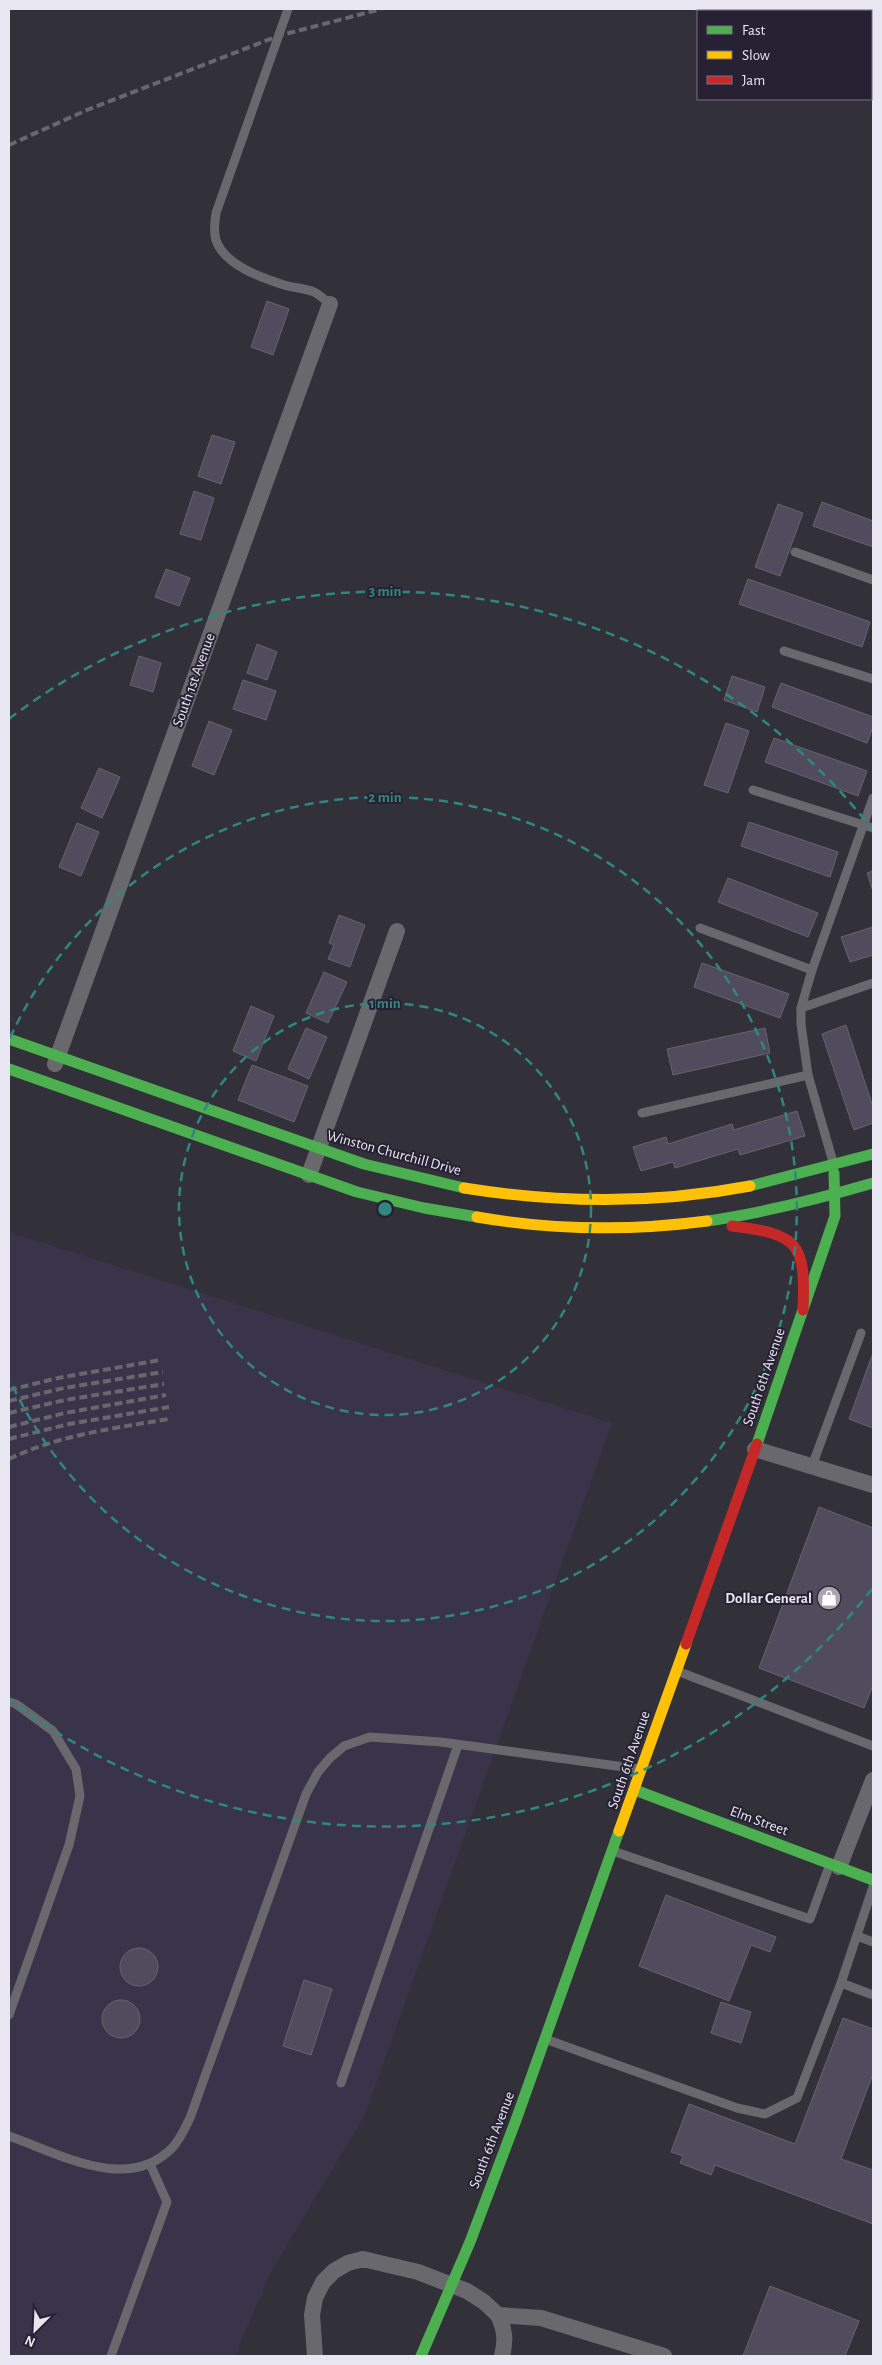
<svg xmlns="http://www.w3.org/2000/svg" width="882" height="2365" viewBox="0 0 882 2365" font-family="'Alegreya Sans',sans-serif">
<rect width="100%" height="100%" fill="#323039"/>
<path fill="#393449" d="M 9,1232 L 612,1423 L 365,2115 L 271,2272 L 235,2356 L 9,2356 Z"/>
<g fill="#504b5d" stroke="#66656d">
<path d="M 267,301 L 289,309 L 273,355 L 251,347 Z"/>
<path d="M 212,435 L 235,442 L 221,484 L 198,476 Z"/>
<path d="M 194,491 L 214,498 L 201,540 L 180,534 Z"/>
<path d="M 822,502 L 873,521 L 873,547 L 813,526 Z"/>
<path d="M 778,504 L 803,513 L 780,576 L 755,567 Z"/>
<path d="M 166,569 L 190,578 L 179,606 L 155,597 Z"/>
<path d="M 748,579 L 870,622 L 862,647 L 739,604 Z"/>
<path d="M 257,644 L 277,652 L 267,680 L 247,673 Z"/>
<path d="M 139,656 L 161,663 L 153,692 L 130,685 Z"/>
<path d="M 732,676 L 765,687 L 757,712 L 724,700 Z"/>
<path d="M 243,680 L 276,691 L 266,720 L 233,709 Z"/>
<path d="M 781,683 L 873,717 L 873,727 L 867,743 L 772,707 Z"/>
<path d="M 209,721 L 232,730 L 214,775 L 192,766 Z"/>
<path d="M 726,723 L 749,731 L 728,793 L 704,785 Z"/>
<path d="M 774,738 L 867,771 L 858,796 L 765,762 Z"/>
<path d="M 99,768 L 120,777 L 102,818 L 81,808 Z"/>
<path d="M 749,822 L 838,852 L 830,877 L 741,846 Z"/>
<path d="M 77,823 L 99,832 L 81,876 L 59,867 Z"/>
<path d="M 873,871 L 873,891 L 867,873 Z"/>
<path d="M 728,878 L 818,913 L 808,937 L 718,902 Z"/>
<path d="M 339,915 L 365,925 L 350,967 L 328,959 L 334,945 L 329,943 Z"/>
<path d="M 873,927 L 873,955 L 850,962 L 841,937 Z"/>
<path d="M 702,963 L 789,994 L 780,1018 L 694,987 Z"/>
<path d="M 324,972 L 347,982 L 328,1023 L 306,1013 Z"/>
<path d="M 251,1006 L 274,1016 L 256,1061 L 233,1051 Z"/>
<path d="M 846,1025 L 873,1107 L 873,1123 L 854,1130 L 822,1034 Z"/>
<path d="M 306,1028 L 327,1037 L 309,1079 L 288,1069 Z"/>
<path d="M 765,1028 L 770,1053 L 673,1075 L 667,1049 Z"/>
<path d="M 252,1065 L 308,1086 L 294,1122 L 238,1100 Z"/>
<path d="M 797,1111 L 805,1136 L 740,1155 L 738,1149 L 675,1168 L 673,1162 L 641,1171 L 633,1147 L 666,1137 L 668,1144 L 732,1124 L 734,1130 Z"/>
<path d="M 873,1353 L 873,1428 L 849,1419 Z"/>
<path d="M 819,1507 L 873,1528 L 873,1685 L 864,1708 L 759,1668 Z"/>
<path d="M 666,1895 L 776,1937 L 770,1952 L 751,1945 L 729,2001 L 639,1966 Z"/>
<circle cx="139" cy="1967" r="19"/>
<path d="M 304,1980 L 332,1989 L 311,2055 L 283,2046 Z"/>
<circle cx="121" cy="2019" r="19"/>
<path d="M 721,2002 L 751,2012 L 741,2043 L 711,2033 Z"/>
<path d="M 843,2018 L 873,2029 L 873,2074 L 841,2159 L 873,2170 L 873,2224 L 715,2165 L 711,2175 L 680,2163 L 683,2156 L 671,2152 L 689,2104 L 795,2144 Z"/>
<path d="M 770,2286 L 859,2321 L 845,2356 L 743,2356 Z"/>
</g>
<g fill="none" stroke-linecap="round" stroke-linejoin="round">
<g stroke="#69696d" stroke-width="9">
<path d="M 288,9 L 216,213 C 215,222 213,231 216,240 C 224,265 262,278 284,285 C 294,288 305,288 314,292 C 320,295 325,300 330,304"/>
<path d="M 795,552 L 873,580"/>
<path d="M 784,651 L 873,679"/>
<path d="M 753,790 L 873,828"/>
<path d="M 700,928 L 812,970"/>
<path d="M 801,1008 L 873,983"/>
<path d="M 642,1113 L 808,1075"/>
<path d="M 833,1162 L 808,1075 L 801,1024 L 801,1008 L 812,970 L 873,798"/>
<path d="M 812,1466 L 861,1333"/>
<path d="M 677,1671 L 873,1746"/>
<path d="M 9,1702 L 16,1704 L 53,1731 L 76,1769 L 80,1796 L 69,1845 L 9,2015"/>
<path d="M 613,1851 L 810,1919 L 830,1864"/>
<path d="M 857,1936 L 873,1942"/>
<path d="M 841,1983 L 873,1995"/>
<path d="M 548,2040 L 737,2108 L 765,2114 L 797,2098 L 841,1983 L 873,1887"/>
<path d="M 341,2083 L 458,1745"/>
<path d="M 9,2136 C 58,2153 127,2194 172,2148 C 180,2140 185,2128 190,2118 L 306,1794 L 318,1772 L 330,1758 L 344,1746 L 370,1737 L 441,1742 L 639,1769"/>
<path d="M 111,2356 L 167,2202 L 150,2164"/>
</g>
<g stroke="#69696d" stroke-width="16">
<path d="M 55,1064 L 330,304"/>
<path d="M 309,1175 L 397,931"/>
<path d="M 755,1449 L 873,1485"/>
<path d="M 839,1867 L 873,1780"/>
<path d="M 498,2315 C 505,2330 506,2340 502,2356"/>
<path d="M 315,2356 L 312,2315 L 315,2298 L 323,2282 L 334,2271 L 348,2263 L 363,2259 L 418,2272 L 467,2291 L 484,2302 L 498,2315 L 541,2318 L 664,2356"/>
</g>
<g stroke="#4caf50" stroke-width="11">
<path d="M 9,1039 L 364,1164 L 464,1188"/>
<path d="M 9,1069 L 357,1192 L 424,1208 L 477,1217"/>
<path d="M 750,1186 L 873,1154"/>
<path d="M 707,1221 C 763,1213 818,1199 873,1183"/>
<path d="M 757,1444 L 835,1216 L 834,1173"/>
<path d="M 635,1790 L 873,1880"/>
<path d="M 421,2356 L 470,2242 L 516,2120 L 619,1831"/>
</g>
<g stroke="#ffc107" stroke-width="11">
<path d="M 464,1188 C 558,1203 656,1204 750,1186"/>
<path d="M 477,1217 C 552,1230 631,1231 707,1221"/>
<path d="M 619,1831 L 686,1644"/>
</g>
<g stroke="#c62828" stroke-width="11">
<path d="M 732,1226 C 798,1234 806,1242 803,1310"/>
<path d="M 686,1644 L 757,1444"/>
</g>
<g stroke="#68676c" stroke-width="4" stroke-dasharray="8 4" stroke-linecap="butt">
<path d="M 696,9 L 706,11"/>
<path d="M 871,53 L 873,54"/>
<path d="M 9,145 L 87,110 L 278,36 L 381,9"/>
<path d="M 9,1390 L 58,1378 L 160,1360"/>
<path d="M 9,1401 L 64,1388 L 163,1372"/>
<path d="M 9,1413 L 65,1400 L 164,1384"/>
<path d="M 9,1427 L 65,1413 L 166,1395"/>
<path d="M 9,1439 L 69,1424 L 169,1407"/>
<path d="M 9,1459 C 59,1435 115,1428 169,1419"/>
</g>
</g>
<g fill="none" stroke="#308782" stroke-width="2.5" stroke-dasharray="9 6">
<circle cx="385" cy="1209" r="206"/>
<path d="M10 1038A412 412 0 1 1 10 1380"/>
<path d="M872 1589A618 618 0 0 1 9 1699M9 719A618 618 0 0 1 872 829"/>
</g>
<defs>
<g id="shop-disc" transform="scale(1.25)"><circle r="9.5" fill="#a8a6b1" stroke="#262233"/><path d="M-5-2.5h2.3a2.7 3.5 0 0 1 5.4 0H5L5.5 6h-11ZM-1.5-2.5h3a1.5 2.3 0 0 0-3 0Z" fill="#fff"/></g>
</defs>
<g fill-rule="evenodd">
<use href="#shop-disc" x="829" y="1598"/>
</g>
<g text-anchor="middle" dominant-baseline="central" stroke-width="4" stroke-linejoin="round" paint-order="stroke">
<g font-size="15" fill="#e8e6f1" stroke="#262233">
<text transform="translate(194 680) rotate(-70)">South 1st Avenue</text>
<text transform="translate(394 1153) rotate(15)">Winston Churchill Drive</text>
<text transform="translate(764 1377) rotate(-71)">South 6th Avenue</text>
<text transform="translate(629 1760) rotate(-71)">South 6th Avenue</text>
<text transform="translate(759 1821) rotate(20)">Elm Street</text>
<text transform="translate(492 2140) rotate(-69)">South 6th Avenue</text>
</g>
<g font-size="15" font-weight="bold" fill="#e8e6f1" stroke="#262233" text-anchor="end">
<text x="812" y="1598">Dollar General</text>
</g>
</g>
<circle cx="385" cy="1209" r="8" fill="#308782" stroke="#262233" stroke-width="2.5"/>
<g font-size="15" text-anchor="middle" font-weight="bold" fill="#308782" stroke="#262233" stroke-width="4" stroke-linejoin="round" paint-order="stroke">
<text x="385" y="596">3 min</text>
<text x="385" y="802">2 min</text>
<text x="385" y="1008">1 min</text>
</g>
<rect width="882" height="2365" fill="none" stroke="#e8e6f1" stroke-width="20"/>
<rect x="697" y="10" width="175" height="90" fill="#262233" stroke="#74707f"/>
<rect x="707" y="26" width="25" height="8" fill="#4caf50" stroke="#74707f"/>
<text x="742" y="35" font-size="15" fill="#e8e6f1">Fast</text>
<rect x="707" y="51" width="25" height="8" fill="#ffc107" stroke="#74707f"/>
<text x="742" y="60" font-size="15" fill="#e8e6f1">Slow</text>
<rect x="707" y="76" width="25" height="8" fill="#c62828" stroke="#74707f"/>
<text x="742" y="85" font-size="15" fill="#e8e6f1">Jam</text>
<g transform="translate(35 2330) rotate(204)" stroke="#262233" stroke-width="4" paint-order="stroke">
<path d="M0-4L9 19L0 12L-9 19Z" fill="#e8e6f1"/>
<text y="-8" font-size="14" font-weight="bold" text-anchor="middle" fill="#e8e6f1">N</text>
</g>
</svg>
